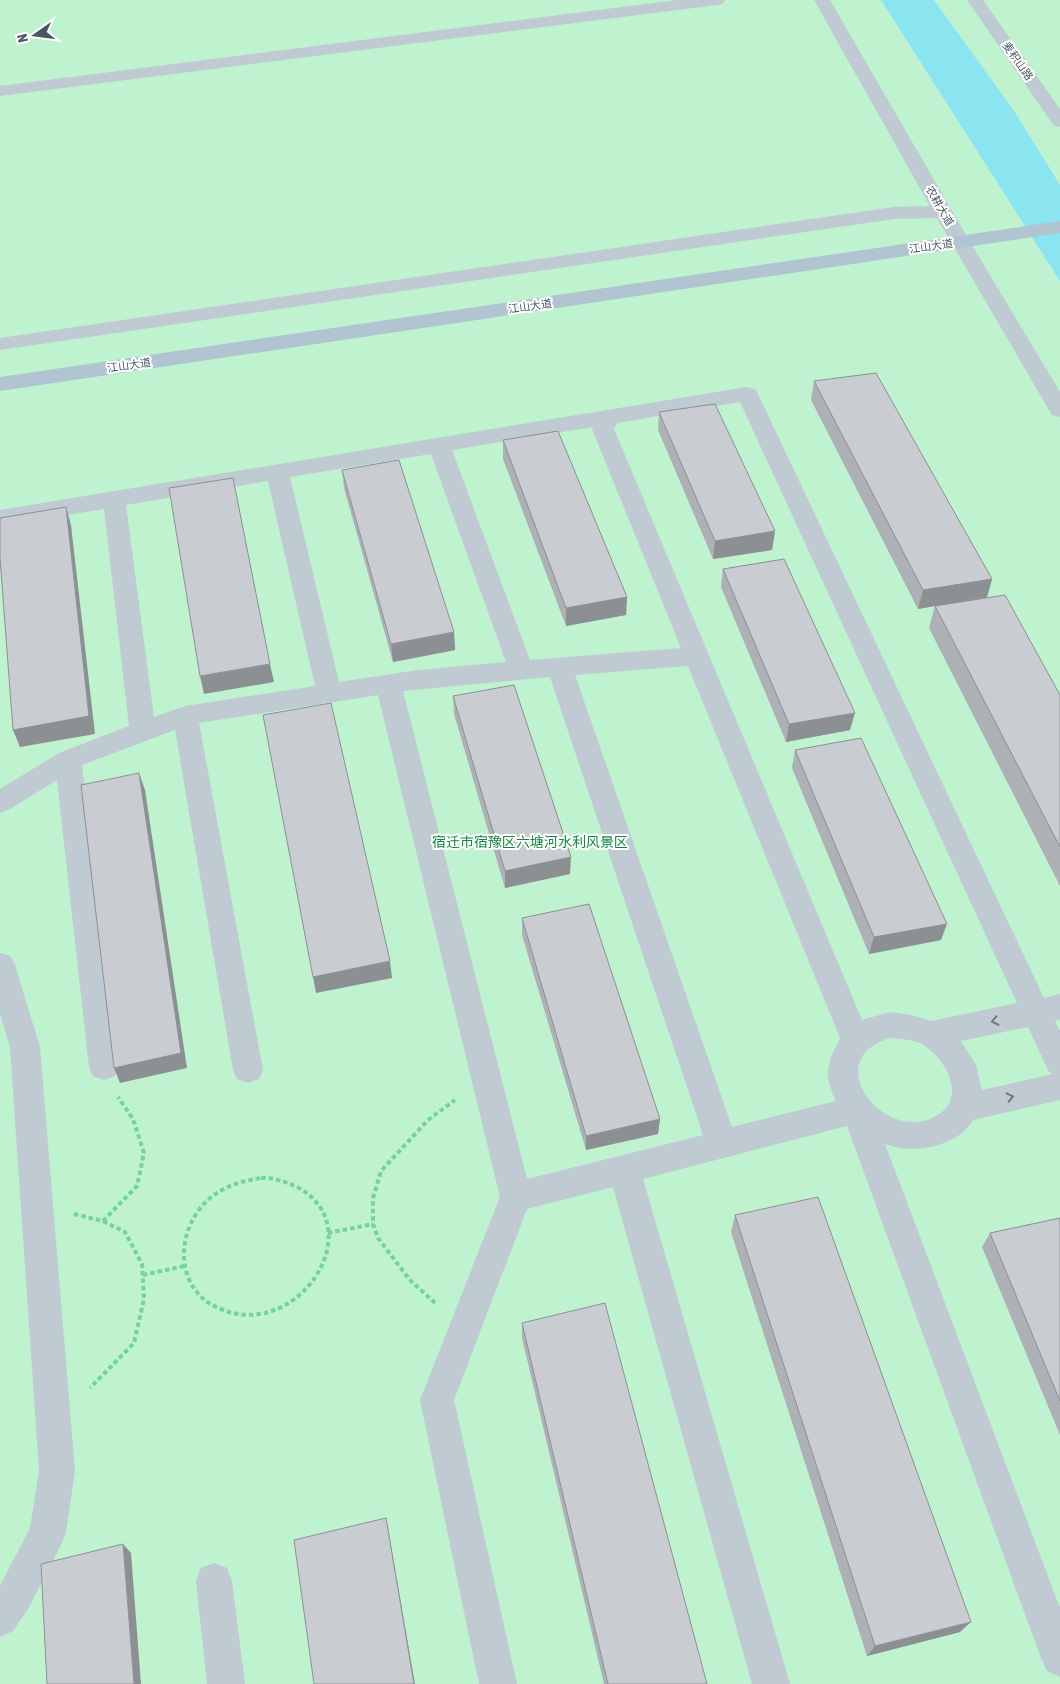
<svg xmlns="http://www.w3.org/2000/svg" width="1060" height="1684" viewBox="0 0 1060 1684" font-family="'Asap Condensed','Noto Sans SC',sans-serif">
<rect width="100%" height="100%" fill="#f4f2f2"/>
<rect fill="#bff2cf" x="0" y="0" width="1060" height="1684"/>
<path fill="#8ae5f1" d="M 881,0 L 934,0 L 1016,114 L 1060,185 L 1060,281 Z"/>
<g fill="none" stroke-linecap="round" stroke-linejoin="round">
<g stroke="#75d39c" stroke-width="4" stroke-dasharray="4.5 3" stroke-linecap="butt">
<path d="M 261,1178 C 275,1178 284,1181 297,1187 C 374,1228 296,1346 216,1307 C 173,1286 176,1228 209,1199 C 224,1186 242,1181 261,1178 Z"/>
<path d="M 74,1214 L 103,1221 L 125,1232 L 142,1264 L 144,1299 L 134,1343 L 90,1388"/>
<path d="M 103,1221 L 137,1186 L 144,1153 L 133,1119 L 118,1097"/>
<path d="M 328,1233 L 373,1224"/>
<path d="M 143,1275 L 185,1266"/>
<path d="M 435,1303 L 409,1279 L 378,1238 L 373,1224 L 373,1198 L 381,1171 L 428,1120 L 455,1100"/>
</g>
<g fill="#bfcad2" fill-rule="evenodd">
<path d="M 677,0 L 725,0 L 723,4 L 717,5 L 0,96 L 0,86 Z"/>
<path d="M 814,0 L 830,0 L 970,242 L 1060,392 L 1060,417 L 1052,415 L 1049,410 L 937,218 L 894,219 L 0,350 L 0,338 L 894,207 L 930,206 Z"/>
<path d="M 967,0 L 983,0 L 1060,109 L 1060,127 L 1054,126 Z"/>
<path d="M 747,387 L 755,389 L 758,394 L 1044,998 L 1060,994 L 1060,1020 L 1055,1021 L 1060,1031 L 1060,1100 L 973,1120 C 958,1147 912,1155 885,1144 L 1060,1608 L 1060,1677 L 1047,1671 L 1041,1658 L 847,1126 L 643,1179 L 790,1684 L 752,1684 L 613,1187 L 527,1209 L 454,1400 L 517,1684 L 479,1684 L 420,1400 L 500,1197 L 378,695 L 199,723 L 263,1070 L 259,1079 L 248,1083 L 237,1079 L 233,1070 L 175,730 L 82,765 L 119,1067 L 115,1076 L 104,1080 L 93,1076 L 89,1067 L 57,780 L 10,809 L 0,813 L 0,789 L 59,753 L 129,726 L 104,509 L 0,526 L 0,510 ZM 740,402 L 1017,1003 L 931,1021 L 911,1015 L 890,1012 L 862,1020 L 614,429 L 617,423 ZM 593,427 L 592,429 L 681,648 L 530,660 L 452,450 ZM 431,454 L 506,662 L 418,670 L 339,682 L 290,477 ZM 268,481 L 315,686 L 185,706 L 154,717 L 126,505 ZM 688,666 L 840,1038 C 827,1065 823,1073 836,1101 L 732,1127 L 575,675 ZM 550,677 L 703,1135 L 527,1179 L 403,691 ZM 1028,1027 L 1049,1072 L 1053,1074 L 982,1090 L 976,1065 L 961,1041 ZM 890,1038 C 899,1039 911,1039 920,1043 C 942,1054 966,1092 942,1112 C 891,1152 814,1061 890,1038 Z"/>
<path d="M 0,953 L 10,956 L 15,965 L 40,1047 L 75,1471 L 66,1532 L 61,1545 L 28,1609 L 13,1631 L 0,1637 L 0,1586 L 30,1528 L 39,1471 L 10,1047 L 0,1014 Z"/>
<path d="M 214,1563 L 227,1568 L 232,1581 L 245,1684 L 207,1684 L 196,1581 L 201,1568 Z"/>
</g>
<path fill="#b0c4d1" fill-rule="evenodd" d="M 1060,221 L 1060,233 L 0,391 L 0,377 Z"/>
</g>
<g fill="#adb0b5">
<path d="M 814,381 L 992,579 L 987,597 L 1060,695 L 1060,886 L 929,628 L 935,606 L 918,609 L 811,400 Z"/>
<path d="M 659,412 L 775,531 L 772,550 L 713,559 L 658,430 Z"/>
<path d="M 503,440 L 627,597 L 626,615 L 566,626 L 503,459 Z"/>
<path d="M 342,470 L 454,632 L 455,650 L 393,662 L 344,488 Z"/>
<path d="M 723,569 L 850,730 L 786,742 L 721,587 Z"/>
<path d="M 453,696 L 570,874 L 505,888 L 454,714 Z"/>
<path d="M 795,750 L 941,940 L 869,954 L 792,768 Z"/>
<path d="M 522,918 L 660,1119 L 658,1134 L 586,1150 L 522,935 Z"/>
<path d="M 735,1215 L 960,1632 L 867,1656 L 731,1232 Z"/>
<path d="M 1060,1218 L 1060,1435 L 982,1247 L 990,1233 Z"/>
<path d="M 522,1323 L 707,1684 L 604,1684 L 522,1338 Z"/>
</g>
<g fill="#8d9093">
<path d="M 66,507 L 71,525 L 95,734 L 20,747 L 13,730 Z"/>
<path d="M 775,531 L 772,550 L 713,559 L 715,541 Z"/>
<path d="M 992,579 L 987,597 L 918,609 L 923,590 Z"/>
<path d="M 627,597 L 626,615 L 566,626 L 566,608 Z"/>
<path d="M 454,632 L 455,650 L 393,662 L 391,644 Z"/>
<path d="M 270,664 L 274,682 L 204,694 L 200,676 Z"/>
<path d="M 855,713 L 850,730 L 786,742 L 789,724 Z"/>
<path d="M 139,773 L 145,790 L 187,1068 L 120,1083 L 114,1068 Z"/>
<path d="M 571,857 L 570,874 L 505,888 L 505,871 Z"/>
<path d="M 947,924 L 941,940 L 869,954 L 874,937 Z"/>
<path d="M 390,961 L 392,978 L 316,993 L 313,977 Z"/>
<path d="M 660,1119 L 658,1134 L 586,1150 L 586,1136 Z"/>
<path d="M 386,1518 L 388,1528 L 415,1684 L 414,1684 Z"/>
<path d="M 123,1544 L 131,1553 L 141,1684 L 134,1684 Z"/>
<path d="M 971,1622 L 960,1632 L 867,1656 L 875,1646 Z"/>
</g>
<g fill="#c9cdd2" stroke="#8d9093">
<path d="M 876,373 L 992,579 L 923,590 L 814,381 Z"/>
<path d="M 715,404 L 775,531 L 715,541 L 659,412 Z"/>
<path d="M 558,431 L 627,597 L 566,608 L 503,440 Z"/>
<path d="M 399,460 L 454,632 L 391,644 L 342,470 Z"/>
<path d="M 233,478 L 270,664 L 200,676 L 169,488 Z"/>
<path d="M 66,507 L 89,716 L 13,730 L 0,558 L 0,518 Z"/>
<path d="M 784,559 L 855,713 L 789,724 L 723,569 Z"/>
<path d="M 1005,595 L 1060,695 L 1060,847 L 935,606 Z"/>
<path d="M 514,685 L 571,857 L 505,871 L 453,696 Z"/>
<path d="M 331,703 L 390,961 L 313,977 L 263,715 Z"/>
<path d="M 861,738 L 947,924 L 874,937 L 795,750 Z"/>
<path d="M 139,773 L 181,1053 L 114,1068 L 81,785 Z"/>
<path d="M 589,904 L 660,1119 L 586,1136 L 522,918 Z"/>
<path d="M 818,1197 L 971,1622 L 875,1646 L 735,1215 Z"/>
<path d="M 1060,1218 L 1060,1401 L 990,1233 Z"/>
<path d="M 605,1303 L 707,1684 L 608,1684 L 522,1323 Z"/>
<path d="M 386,1518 L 414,1684 L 314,1684 L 294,1540 Z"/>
<path d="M 123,1544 L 134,1684 L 47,1684 L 41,1564 Z"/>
</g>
<defs><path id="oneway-chevron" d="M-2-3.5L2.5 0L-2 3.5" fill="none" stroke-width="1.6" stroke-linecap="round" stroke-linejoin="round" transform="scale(1.25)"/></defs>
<g stroke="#6c7a83">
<use href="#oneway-chevron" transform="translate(995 1021) rotate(168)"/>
<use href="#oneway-chevron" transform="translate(1010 1097) rotate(-13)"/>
</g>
<g text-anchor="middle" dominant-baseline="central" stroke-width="4" stroke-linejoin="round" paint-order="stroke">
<g font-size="11" fill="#485761" stroke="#fff">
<text transform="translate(1018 61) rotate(55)">麦积山路</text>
<text transform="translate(940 206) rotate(60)">农耕大道</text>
<text transform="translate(931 246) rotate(-8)">江山大道</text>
<text transform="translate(530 306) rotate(-8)">江山大道</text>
<text transform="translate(129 365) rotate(-8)">江山大道</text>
</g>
<g font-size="14" fill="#138843" stroke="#fff">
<text x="530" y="842">宿迁市宿豫区六塘河水利风景区</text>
</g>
</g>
<g transform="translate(35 35) rotate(256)" stroke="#ffffff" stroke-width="4" paint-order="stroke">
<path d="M0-4L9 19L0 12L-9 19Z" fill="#485761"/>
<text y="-8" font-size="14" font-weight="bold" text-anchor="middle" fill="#485761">N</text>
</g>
</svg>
